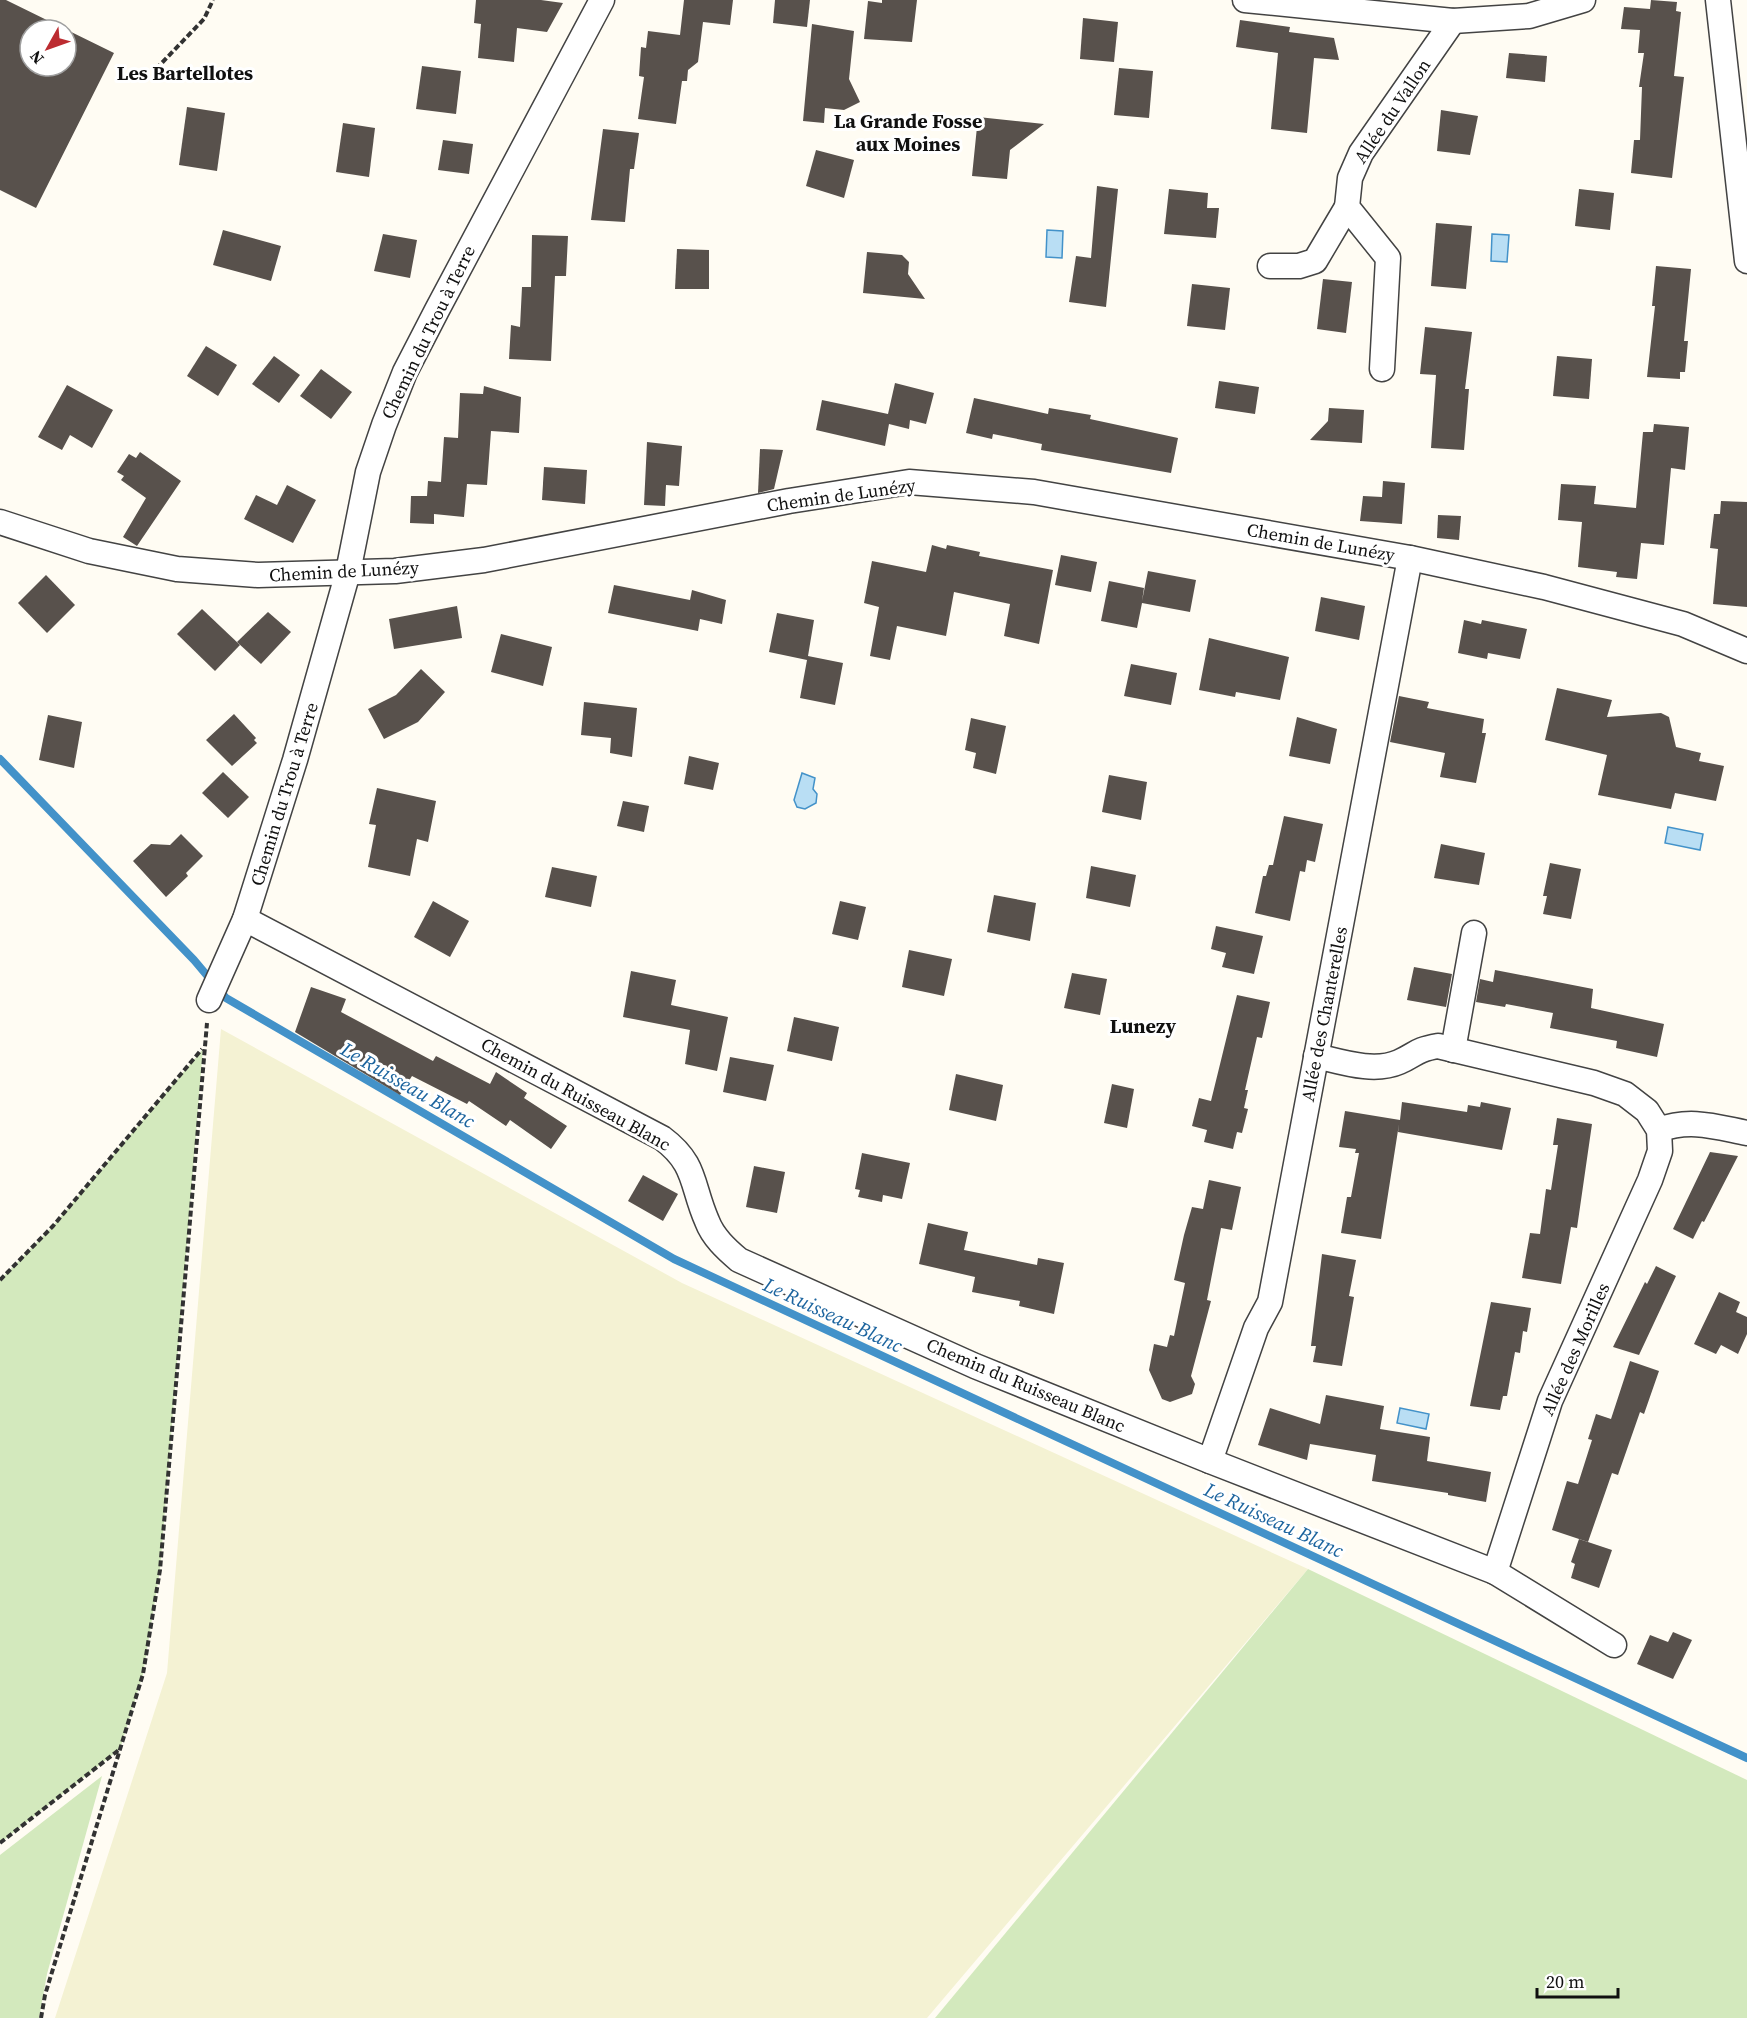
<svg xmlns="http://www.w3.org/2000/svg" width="1747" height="2018" viewBox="0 0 1747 2018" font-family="'Source Serif 4',serif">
<rect width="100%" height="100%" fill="#fffcf3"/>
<path fill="#f4f2d3" d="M 221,1029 L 682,1283 L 1308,1569 L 927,2018 L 55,2018 L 167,1673 Z"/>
<g fill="#d3e9bd">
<path d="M 203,1049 L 160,1570 L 143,1674 L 120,1749 L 0,1843 L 0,1280 L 53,1226 Z"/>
<path d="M 1308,1569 L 1747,1780 L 1747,2018 L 935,2018 Z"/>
<path d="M 102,1776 L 47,1974 L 39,2018 L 0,2018 L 0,1855 Z"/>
</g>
<g fill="#b9def4" stroke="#4392c9" stroke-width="1.5">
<path d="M 1047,230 L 1063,231 L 1062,258 L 1046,257 Z"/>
<path d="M 1492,234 L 1509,235 L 1507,262 L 1491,261 Z"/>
<path d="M 802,773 L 815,778 L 813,789 L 817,794 L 816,803 L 805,809 L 797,807 L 794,800 Z"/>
<path d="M 1668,827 L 1703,834 L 1700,850 L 1665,843 Z"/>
<path d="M 1400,1408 L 1429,1414 L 1426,1429 L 1397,1423 Z"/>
</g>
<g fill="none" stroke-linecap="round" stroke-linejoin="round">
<path stroke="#4392c9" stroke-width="8" d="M 0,759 L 194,960 L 226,998 L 674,1259 L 1747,1758"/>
</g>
<g fill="#58514c" fill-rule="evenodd">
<path d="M 0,0 L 6,0 L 114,53 L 36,208 L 0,190 ZM 30,30 L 66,30 L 66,66 L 30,66 Z"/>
<path d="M 476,0 L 541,0 L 563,3 L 547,32 L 517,28 L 514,62 L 478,58 L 481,24 L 474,23 Z"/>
<path d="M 684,0 L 733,0 L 730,25 L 703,22 L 698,62 L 688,70 L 687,81 L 682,81 L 676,124 L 638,119 L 644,77 L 639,76 L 641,47 L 646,48 L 648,31 L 680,35 Z"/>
<path d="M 775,0 L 810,0 L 807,27 L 773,23 Z"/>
<path d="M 882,0 L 917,0 L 912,42 L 864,39 L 868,1 L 882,3 Z"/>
<path d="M 1651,0 L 1677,2 L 1676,11 L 1681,12 L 1674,76 L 1684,77 L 1672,178 L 1631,173 L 1634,140 L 1640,140 L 1642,87 L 1639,87 L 1644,53 L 1638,53 L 1640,30 L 1621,29 L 1624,7 L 1650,9 Z"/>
<path d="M 1083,18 L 1118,22 L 1114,62 L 1080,59 Z"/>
<path d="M 1240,20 L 1290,27 L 1289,32 L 1334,38 L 1339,60 L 1314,58 L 1307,133 L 1271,129 L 1278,53 L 1236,47 Z"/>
<path d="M 812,24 L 854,31 L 849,79 L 860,102 L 844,110 L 825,108 L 824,123 L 803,121 Z"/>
<path d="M 1509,53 L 1547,56 L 1545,82 L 1506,78 Z"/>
<path d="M 422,66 L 461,71 L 456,114 L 416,109 Z"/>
<path d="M 1119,68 L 1153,71 L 1149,118 L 1114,115 Z"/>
<path d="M 187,107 L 225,113 L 217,171 L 179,165 Z"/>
<path d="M 1441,110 L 1478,116 L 1470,155 L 1437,151 Z"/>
<path d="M 978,117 L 1044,124 L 1010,150 L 1007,179 L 972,176 Z"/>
<path d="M 343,123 L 375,128 L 369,177 L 336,172 Z"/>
<path d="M 603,129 L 639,133 L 634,169 L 630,169 L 625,222 L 591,220 Z"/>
<path d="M 443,140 L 473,144 L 469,174 L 438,170 Z"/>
<path d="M 816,150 L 854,160 L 844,198 L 806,186 Z"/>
<path d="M 1097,186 L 1118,189 L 1106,307 L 1069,302 L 1076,256 L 1091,258 Z"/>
<path d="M 1169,189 L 1208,193 L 1207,208 L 1219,208 L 1216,238 L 1164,234 Z"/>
<path d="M 1579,189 L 1614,193 L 1610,230 L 1575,226 Z"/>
<path d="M 1436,223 L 1472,226 L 1466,289 L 1431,286 Z"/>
<path d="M 223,230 L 281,246 L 271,281 L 213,265 Z"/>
<path d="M 383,234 L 417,240 L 410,278 L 374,271 Z"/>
<path d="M 532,235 L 568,236 L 566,276 L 555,276 L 551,361 L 509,359 L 511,325 L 520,327 L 522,287 L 531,287 Z"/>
<path d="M 677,249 L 709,250 L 709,289 L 675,289 Z"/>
<path d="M 867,252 L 902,255 L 909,262 L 908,274 L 925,299 L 863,293 Z"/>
<path d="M 1656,266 L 1691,269 L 1684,341 L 1688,341 L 1685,372 L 1680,372 L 1680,379 L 1647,377 L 1655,306 L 1652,306 Z"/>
<path d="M 1323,279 L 1352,282 L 1346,333 L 1317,329 Z"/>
<path d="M 1192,284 L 1230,288 L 1225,330 L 1187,326 Z"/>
<path d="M 1425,327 L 1472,332 L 1465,389 L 1469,389 L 1464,450 L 1431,448 L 1436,375 L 1420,374 Z"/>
<path d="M 206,346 L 237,365 L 218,396 L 187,376 Z"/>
<path d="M 274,356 L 300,375 L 279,403 L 252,384 Z"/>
<path d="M 1557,356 L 1592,359 L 1589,399 L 1553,396 Z"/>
<path d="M 321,369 L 352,392 L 331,419 L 300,396 Z"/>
<path d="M 1219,381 L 1259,387 L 1255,414 L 1215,408 Z"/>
<path d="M 895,383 L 934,393 L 926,424 L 910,420 L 909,429 L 889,424 L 885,446 L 816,430 L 822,400 L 888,414 Z"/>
<path d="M 67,385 L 113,410 L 92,448 L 70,435 L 62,450 L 38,437 Z"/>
<path d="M 484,386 L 521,397 L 519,433 L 491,431 L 487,485 L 467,484 L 464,517 L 434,514 L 434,524 L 410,523 L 411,496 L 427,496 L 428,481 L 441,482 L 444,437 L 458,438 L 460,393 L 483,394 Z"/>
<path d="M 974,398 L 1048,414 L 1049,408 L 1091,415 L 1090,419 L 1178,438 L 1171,473 L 1041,450 L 1042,444 L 993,434 L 992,439 L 966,433 Z"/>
<path d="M 1329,408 L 1364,410 L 1362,443 L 1310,440 L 1328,421 Z"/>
<path d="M 1654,424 L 1689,427 L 1685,470 L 1671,468 L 1664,545 L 1641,543 L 1637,579 L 1616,577 L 1617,572 L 1578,567 L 1582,522 L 1558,520 L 1561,484 L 1596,486 L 1594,504 L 1636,508 L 1643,432 L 1653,432 Z"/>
<path d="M 647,442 L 682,446 L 679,486 L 666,485 L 665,506 L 644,505 Z"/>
<path d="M 760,449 L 783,450 L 774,489 L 758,493 Z"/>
<path d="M 140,452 L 181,481 L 137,546 L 123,537 L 146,498 L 121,480 L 124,476 L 117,472 L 129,454 L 136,458 Z"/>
<path d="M 544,467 L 587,470 L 585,504 L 542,500 Z"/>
<path d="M 1383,481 L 1405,483 L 1402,524 L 1360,521 L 1363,496 L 1382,497 Z"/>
<path d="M 287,485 L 316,500 L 293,543 L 244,519 L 256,495 L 277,505 Z"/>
<path d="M 1721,501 L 1747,502 L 1747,607 L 1713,604 L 1718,549 L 1710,548 L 1714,514 L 1720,514 Z"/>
<path d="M 1438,515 L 1461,516 L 1459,540 L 1437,538 Z"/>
<path d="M 932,545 L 946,549 L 947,545 L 980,552 L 979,556 L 1053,570 L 1039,644 L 1004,636 L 1010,604 L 954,592 L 946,636 L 897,626 L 890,660 L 870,656 L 879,607 L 864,603 L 872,561 L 926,572 Z"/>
<path d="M 1061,555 L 1097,562 L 1091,592 L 1055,585 Z"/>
<path d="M 1148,571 L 1196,580 L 1190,612 L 1142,603 L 1137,628 L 1101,621 L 1109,581 L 1144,588 L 1142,601 Z"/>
<path d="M 46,575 L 75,605 L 47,633 L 18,603 Z"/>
<path d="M 614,585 L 690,600 L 692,590 L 726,600 L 722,624 L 700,619 L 698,631 L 608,613 Z"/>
<path d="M 1321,597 L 1365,606 L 1359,640 L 1315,631 Z"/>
<path d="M 457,606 L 462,638 L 394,649 L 389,619 Z"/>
<path d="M 202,609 L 240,645 L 215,671 L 177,634 Z"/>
<path d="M 268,612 L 291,632 L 261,664 L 237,642 Z"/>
<path d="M 777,613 L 814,620 L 808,656 L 843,663 L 835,705 L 800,698 L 807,660 L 769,652 Z"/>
<path d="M 1464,620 L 1481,624 L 1482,620 L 1527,629 L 1520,659 L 1488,653 L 1487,659 L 1458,653 Z"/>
<path d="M 501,634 L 552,647 L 543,686 L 491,672 Z"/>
<path d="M 1209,638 L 1289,657 L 1280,700 L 1236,692 L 1235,697 L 1199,690 Z"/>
<path d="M 1131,664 L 1177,673 L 1171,705 L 1124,696 Z"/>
<path d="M 421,669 L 445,692 L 418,722 L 384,739 L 368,709 L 396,695 Z"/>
<path d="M 1557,688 L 1612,700 L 1607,717 L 1661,713 L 1669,717 L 1676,747 L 1701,753 L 1699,761 L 1724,766 L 1716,801 L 1675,793 L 1671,809 L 1598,795 L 1607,755 L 1545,740 Z"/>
<path d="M 1399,696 L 1429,702 L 1427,708 L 1484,719 L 1482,733 L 1486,733 L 1476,783 L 1440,777 L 1445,753 L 1390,742 Z"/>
<path d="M 584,702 L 637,708 L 632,757 L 610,753 L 611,738 L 581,735 Z"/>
<path d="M 234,714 L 256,738 L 254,740 L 257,743 L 232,766 L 206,740 Z"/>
<path d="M 48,715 L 82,722 L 74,768 L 39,760 Z"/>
<path d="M 1297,717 L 1337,729 L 1330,764 L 1289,756 Z"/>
<path d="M 971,718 L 1006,726 L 996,774 L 973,768 L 976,753 L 965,750 Z"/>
<path d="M 689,756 L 719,763 L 713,790 L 684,784 Z"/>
<path d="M 223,772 L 249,797 L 228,818 L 202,793 Z"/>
<path d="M 1109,775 L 1147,782 L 1141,820 L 1102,812 Z"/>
<path d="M 377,788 L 436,801 L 428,842 L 417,839 L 410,876 L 368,867 L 376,825 L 369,824 Z"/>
<path d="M 623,801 L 649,806 L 644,832 L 617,826 Z"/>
<path d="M 1284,816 L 1323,824 L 1315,862 L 1307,860 L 1305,872 L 1300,871 L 1290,921 L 1255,913 L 1263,876 L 1266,876 L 1269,865 L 1273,865 Z"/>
<path d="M 181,834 L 203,856 L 186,873 L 188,876 L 166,897 L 133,861 L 151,844 L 170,845 Z"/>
<path d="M 1441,844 L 1485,853 L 1479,885 L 1434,878 Z"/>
<path d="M 1550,863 L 1581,869 L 1571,919 L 1543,914 L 1547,896 L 1543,896 Z"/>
<path d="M 1091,866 L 1136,875 L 1130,907 L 1086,898 Z"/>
<path d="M 552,867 L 597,876 L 591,907 L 545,897 Z"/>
<path d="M 994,895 L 1036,903 L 1030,941 L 987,932 Z"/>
<path d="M 433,901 L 469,921 L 450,957 L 414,937 Z"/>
<path d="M 840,901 L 866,907 L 858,940 L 832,934 Z"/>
<path d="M 1216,926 L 1263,936 L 1254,974 L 1222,967 L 1226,953 L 1211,949 Z"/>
<path d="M 909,950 L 952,959 L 944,996 L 902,987 Z"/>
<path d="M 1414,967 L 1452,974 L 1446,1007 L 1407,1000 Z"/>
<path d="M 1495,970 L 1593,989 L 1591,1008 L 1664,1024 L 1657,1057 L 1616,1048 L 1617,1041 L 1550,1028 L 1553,1013 L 1506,1004 L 1505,1007 L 1476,1002 L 1480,979 L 1493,982 Z"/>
<path d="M 631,971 L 676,980 L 671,1005 L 728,1017 L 717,1071 L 685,1064 L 690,1030 L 623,1017 Z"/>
<path d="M 1072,973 L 1107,979 L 1100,1015 L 1064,1008 Z"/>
<path d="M 311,987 L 346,999 L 341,1012 L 433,1061 L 436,1056 L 490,1084 L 496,1072 L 527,1093 L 524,1098 L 567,1126 L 551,1149 L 510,1120 L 506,1126 L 469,1101 L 467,1104 L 412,1076 L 400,1095 L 295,1032 Z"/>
<path d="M 1237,995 L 1270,1002 L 1262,1038 L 1257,1037 L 1245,1090 L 1248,1090 L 1244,1108 L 1248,1109 L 1242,1133 L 1237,1132 L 1233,1149 L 1204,1142 L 1207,1130 L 1192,1126 L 1199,1098 L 1211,1101 Z"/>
<path d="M 794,1017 L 839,1027 L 832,1061 L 787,1051 Z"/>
<path d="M 730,1057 L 774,1065 L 766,1101 L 723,1092 Z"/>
<path d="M 956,1074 L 1003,1085 L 996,1121 L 949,1110 Z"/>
<path d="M 1112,1084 L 1134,1089 L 1127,1128 L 1104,1123 Z"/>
<path d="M 1402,1102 L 1467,1112 L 1468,1105 L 1480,1107 L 1481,1102 L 1511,1108 L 1502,1150 L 1398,1132 L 1399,1124 L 1381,1239 L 1341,1233 L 1347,1197 L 1351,1197 L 1359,1153 L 1355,1153 L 1356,1149 L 1339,1147 L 1345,1111 L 1400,1120 Z"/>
<path d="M 1557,1118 L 1592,1124 L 1577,1228 L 1571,1227 L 1561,1284 L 1522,1278 L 1530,1233 L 1540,1234 L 1546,1189 L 1551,1190 L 1558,1145 L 1553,1145 Z"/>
<path d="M 1710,1152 L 1738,1156 L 1704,1222 L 1702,1221 L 1693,1239 L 1673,1229 Z"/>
<path d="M 862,1153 L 910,1163 L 902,1199 L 883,1195 L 882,1202 L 858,1197 L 860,1190 L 855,1189 Z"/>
<path d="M 754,1166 L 785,1172 L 777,1213 L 746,1207 Z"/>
<path d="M 643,1175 L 678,1194 L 663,1221 L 628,1201 Z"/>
<path d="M 1209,1180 L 1241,1187 L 1232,1230 L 1221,1228 L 1207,1300 L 1211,1301 L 1191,1376 L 1195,1384 L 1192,1394 L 1170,1402 L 1162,1399 L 1149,1370 L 1154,1344 L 1167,1347 L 1170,1335 L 1174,1336 L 1185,1283 L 1174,1280 L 1184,1235 L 1192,1207 L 1203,1209 Z"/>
<path d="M 928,1223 L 968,1232 L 964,1250 L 1037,1265 L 1038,1258 L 1064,1263 L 1054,1314 L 1019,1306 L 1020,1301 L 972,1292 L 975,1277 L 919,1264 Z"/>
<path d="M 1322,1254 L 1356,1260 L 1349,1296 L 1354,1297 L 1342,1366 L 1313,1362 L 1316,1346 L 1311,1346 Z"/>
<path d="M 1656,1266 L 1676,1276 L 1639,1355 L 1613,1347 L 1645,1282 L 1647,1284 Z"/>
<path d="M 1719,1292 L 1740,1302 L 1736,1312 L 1747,1317 L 1747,1334 L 1738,1354 L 1721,1345 L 1716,1354 L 1694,1344 Z"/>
<path d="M 1491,1302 L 1531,1308 L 1527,1332 L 1523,1331 L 1520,1353 L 1515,1352 L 1507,1396 L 1503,1396 L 1500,1410 L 1470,1406 Z"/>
<path d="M 1630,1361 L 1659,1371 L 1644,1414 L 1640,1412 L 1618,1475 L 1612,1473 L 1588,1542 L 1552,1530 L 1567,1481 L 1578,1484 L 1592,1440 L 1588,1439 L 1596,1414 L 1611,1419 Z"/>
<path d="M 1326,1395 L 1384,1406 L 1380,1429 L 1430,1437 L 1427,1461 L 1491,1472 L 1486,1502 L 1448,1495 L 1448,1493 L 1372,1481 L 1376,1455 L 1310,1444 L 1307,1460 L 1258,1445 L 1270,1408 L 1320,1424 Z"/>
<path d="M 1579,1539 L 1612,1550 L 1599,1588 L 1571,1578 L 1575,1564 L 1571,1562 Z"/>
<path d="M 1673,1632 L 1692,1640 L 1673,1679 L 1637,1664 L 1650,1635 L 1668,1642 Z"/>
</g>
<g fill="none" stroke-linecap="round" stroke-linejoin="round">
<g stroke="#434343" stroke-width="27">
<g id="minor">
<path d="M 1245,0 L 1453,21 L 1529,16 L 1583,0"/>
<path d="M 1718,0 L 1747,261"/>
<path d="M 1270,266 L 1299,266 L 1315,261 L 1347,207"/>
<path d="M 1382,369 L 1388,258 L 1347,207 L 1350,178 L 1361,153 L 1453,21"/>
<path d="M 0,522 L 89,551 L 177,569 L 258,575 L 395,571 L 484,560 L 789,501 L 909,482 L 1034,492 L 1410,558 L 1544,587 L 1683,624 L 1747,651"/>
<path d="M 245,919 L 662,1138 C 697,1164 691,1185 707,1221 C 713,1237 726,1249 739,1260 L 975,1366 L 1210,1461 L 1495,1572 L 1614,1645"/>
<path d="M 209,1000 L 245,919 L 295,760 L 348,572 L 368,472 L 384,425 L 405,372 L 437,310 L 602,0"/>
<path d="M 1453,1050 L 1474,933"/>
<path d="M 1316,1056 C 1342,1062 1374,1073 1399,1062 C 1417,1054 1415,1050 1438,1046 L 1594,1083 L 1625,1094 L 1647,1111 L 1659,1130 L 1660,1151 L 1650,1180 L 1550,1401 L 1495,1572"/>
<path d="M 1659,1130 C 1690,1118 1716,1127 1747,1133"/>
<path d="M 1210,1461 L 1256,1328 L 1270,1302 L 1410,558"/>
</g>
</g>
<g stroke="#323232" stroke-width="4" stroke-dasharray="6 3" stroke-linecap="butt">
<path d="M 156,69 L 204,19 L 213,0"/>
<path d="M 0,1280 L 53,1226 L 202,1049"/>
<path d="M 0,1843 L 120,1749"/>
<path d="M 41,2018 L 45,1995 L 143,1674 L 160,1570 L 207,1023"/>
</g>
<use href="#minor" stroke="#fff" stroke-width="24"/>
</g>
<g text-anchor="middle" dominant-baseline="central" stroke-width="6" stroke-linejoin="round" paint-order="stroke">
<g font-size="18" fill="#101010" stroke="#fff">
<text transform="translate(1392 111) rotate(-56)">Allée du Vallon</text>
<text transform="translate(428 332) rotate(-64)">Chemin du Trou à Terre</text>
<text transform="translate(841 495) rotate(-8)">Chemin de Lunézy</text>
<text transform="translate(1321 542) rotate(10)">Chemin de Lunézy</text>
<text transform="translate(344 571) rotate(-3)">Chemin de Lunézy</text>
<text transform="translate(284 794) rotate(-73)">Chemin du Trou à Terre</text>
<text transform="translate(1324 1014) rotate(-79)">Allée des Chanterelles</text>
<text transform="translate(576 1094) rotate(29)">Chemin du Ruisseau Blanc</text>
<text transform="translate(1575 1349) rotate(-66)">Allée des Morilles</text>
<text transform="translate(1026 1385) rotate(23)">Chemin du Ruisseau Blanc</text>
</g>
<g font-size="20" font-weight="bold" fill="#101010" stroke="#fff">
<text x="185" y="73">Les Bartellotes</text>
<text x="908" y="121">La Grande Fosse<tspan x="908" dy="23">aux Moines</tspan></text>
<text x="1143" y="1026">Lunezy</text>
</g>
<g font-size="20" font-style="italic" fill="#1c649e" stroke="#fff">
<text transform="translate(408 1085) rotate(30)">Le Ruisseau Blanc</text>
<text transform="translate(833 1315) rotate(25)">Le Ruisseau Blanc</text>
<text transform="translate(1274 1520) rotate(25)">Le Ruisseau Blanc</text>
</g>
</g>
<g transform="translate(48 48) rotate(230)"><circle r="28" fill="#ffffff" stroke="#9f9f9f" stroke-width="1.5"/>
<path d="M0-4.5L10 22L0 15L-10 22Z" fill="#bc2c31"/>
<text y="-9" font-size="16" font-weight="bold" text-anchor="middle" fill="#101010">N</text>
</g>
<path d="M1537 1988v9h81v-9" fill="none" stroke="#101010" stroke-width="3"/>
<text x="1546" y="1988" font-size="18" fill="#101010" stroke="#ffffff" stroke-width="4.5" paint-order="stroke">20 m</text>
</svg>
